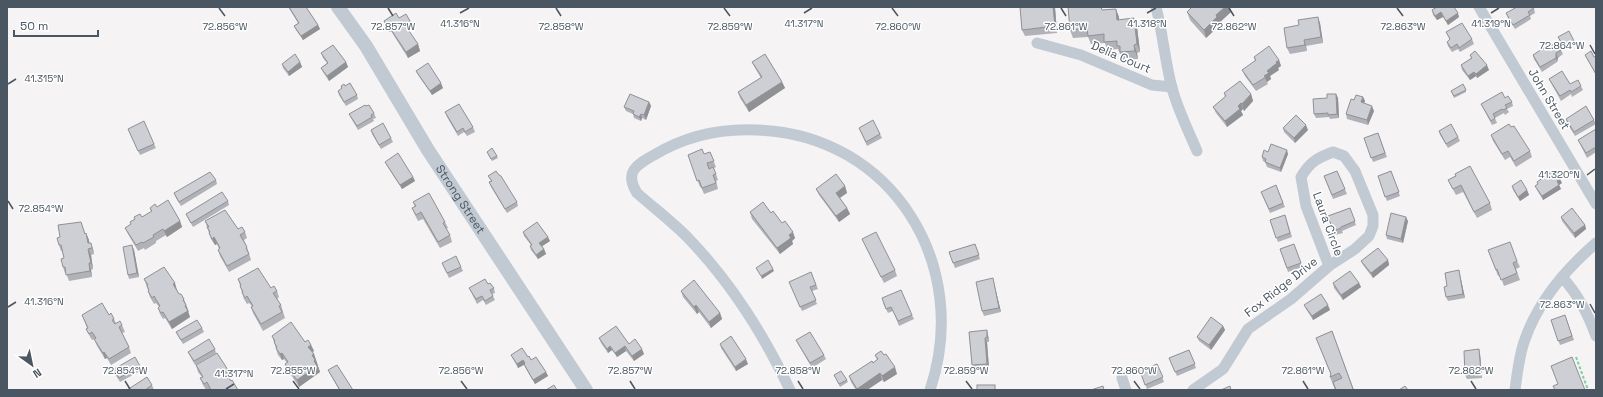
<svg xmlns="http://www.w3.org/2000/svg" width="1603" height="397" viewBox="0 0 1603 397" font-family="'Space Grotesk',sans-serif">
<rect width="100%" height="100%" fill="#f5f3f3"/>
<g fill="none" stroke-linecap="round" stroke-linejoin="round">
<path stroke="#7ad0a6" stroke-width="2" stroke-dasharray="3 2" stroke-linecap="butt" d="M 1576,357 L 1588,390"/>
<g stroke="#c1cad2" stroke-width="11">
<path d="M 1156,7 C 1163,34 1165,62 1172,88 C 1178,110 1188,130 1197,151"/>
<path d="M 1479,7 L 1596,204"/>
<path d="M 1037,43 L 1081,55 L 1152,85 L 1172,87"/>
<path d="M 1562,277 C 1578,294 1588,314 1596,336"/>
<path d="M 1122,378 L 1126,390"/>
<path d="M 790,390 C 764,335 732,284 690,240 C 674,223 655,209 637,193 C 624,172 636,165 654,155 C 687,135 721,128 758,130 C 893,135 972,266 930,390"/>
<path d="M 1193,390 L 1223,369 L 1248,329 L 1291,299 L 1329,266 L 1355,249 L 1369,236 L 1373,226 L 1373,215 L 1355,171 L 1344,156 L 1333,152 C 1317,158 1310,162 1301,177 L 1306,206 L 1329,266"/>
<path d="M 1515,390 C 1517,374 1519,357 1524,342 C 1537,303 1566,269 1596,243"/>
</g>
<path stroke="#c1cad2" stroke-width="14" id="s1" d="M 338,7 L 366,46 L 428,150 L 586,390"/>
</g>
<g fill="#b0b2b7">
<path d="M 288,7 L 318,25 L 320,29 L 303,40 L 296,30 L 294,26 L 298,23 L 290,10 Z"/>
<path d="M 1055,7 L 1057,33 L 1025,36 L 1022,30 Z"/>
<path d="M 1230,8 L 1231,12 L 1219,23 L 1220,25 L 1206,38 L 1190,20 L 1187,12 Z"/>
<path d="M 1534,8 L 1535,13 L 1530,16 L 1531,19 L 1515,29 L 1508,18 L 1506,13 Z"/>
<path d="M 1104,10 L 1119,17 L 1119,20 L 1134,18 L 1137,27 L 1140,52 L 1137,53 L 1138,59 L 1123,60 L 1121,54 L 1120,54 L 1118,49 L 1107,50 L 1105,43 L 1091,44 L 1088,37 L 1073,38 L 1070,30 Z"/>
<path d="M 1432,10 L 1459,17 L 1448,25 L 1443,17 L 1437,20 L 1433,15 Z"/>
<path d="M 399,18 L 413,28 L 408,31 L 418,44 L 420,51 L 408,58 L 391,31 L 389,32 L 386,27 L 384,21 Z"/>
<path d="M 1320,23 L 1323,43 L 1306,46 L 1307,51 L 1290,54 L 1287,48 Z"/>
<path d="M 1446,32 L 1472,39 L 1474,44 L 1460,52 L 1458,49 L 1452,52 L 1448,46 L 1447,42 L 1450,40 Z"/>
<path d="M 1558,37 L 1574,41 L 1575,43 L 1565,49 Z"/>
<path d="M 1549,47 L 1561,50 L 1563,54 L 1558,58 L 1557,62 L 1542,72 L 1534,59 L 1533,55 Z"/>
<path d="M 321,53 L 346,62 L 348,67 L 329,81 L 323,72 L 321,68 L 327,63 L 323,58 Z"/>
<path d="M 1470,55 L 1489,70 L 1477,78 L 1476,76 L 1470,80 L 1462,70 L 1461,65 L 1471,58 Z"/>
<path d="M 1585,55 L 1594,57 L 1596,56 L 1596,75 L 1587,59 Z"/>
<path d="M 1254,57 L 1279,60 L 1281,66 L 1278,68 L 1279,70 L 1270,76 L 1271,79 L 1267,82 L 1268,84 L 1256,91 L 1245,76 L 1242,70 L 1255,61 Z"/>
<path d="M 300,62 L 302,67 L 289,76 L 283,68 L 282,64 Z"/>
<path d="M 752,62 L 782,82 L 785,88 L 749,112 L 740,98 L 738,92 L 761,78 L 755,68 Z"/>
<path d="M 416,71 L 443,88 L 432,95 L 418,75 Z"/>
<path d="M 1549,79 L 1570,84 L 1581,86 L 1583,90 L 1572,97 L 1571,94 L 1561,101 L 1551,83 Z"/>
<path d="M 341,86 L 357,95 L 358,99 L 346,106 L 339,95 L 338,91 L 341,89 Z"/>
<path d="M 1466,90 L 1466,92 L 1454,98 L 1451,91 Z"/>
<path d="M 1224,93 L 1251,94 L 1253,101 L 1244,111 L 1243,109 L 1241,111 L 1243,115 L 1227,127 L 1216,113 L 1213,107 L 1225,97 Z"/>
<path d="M 1336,94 L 1338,98 L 1339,118 L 1330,119 L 1329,117 L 1316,118 L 1314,114 L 1327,98 Z"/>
<path d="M 1363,97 L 1365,101 L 1364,103 L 1374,111 L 1368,125 L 1347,119 L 1346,114 Z"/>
<path d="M 1505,98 L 1512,102 L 1513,106 L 1507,109 L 1509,112 L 1505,115 L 1504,113 L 1495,118 L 1497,123 L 1492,125 L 1483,108 L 1481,104 Z"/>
<path d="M 649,102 L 651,106 L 646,120 L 642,118 L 641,121 L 634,118 L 633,114 L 626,111 L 624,107 Z"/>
<path d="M 366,106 L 374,113 L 376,118 L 373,119 L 374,121 L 358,130 L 351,118 L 349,114 Z"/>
<path d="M 445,112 L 473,127 L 475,132 L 467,136 L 464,132 L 458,136 L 447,117 Z"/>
<path d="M 1566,119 L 1594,120 L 1596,124 L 1575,136 L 1567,123 Z"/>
<path d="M 1511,127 L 1530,151 L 1532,157 L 1516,167 L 1510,157 L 1505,160 L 1493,141 L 1491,135 Z"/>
<path d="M 859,128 L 880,134 L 882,138 L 867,146 Z"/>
<path d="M 1283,128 L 1308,130 L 1295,143 L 1284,132 Z"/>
<path d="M 128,129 L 154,144 L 156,148 L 140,155 Z"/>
<path d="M 1596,129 L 1596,152 L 1587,158 L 1578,140 Z"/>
<path d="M 371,130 L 391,138 L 393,142 L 381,149 L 372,134 Z"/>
<path d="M 1439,131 L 1458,137 L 1460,141 L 1448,148 L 1440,135 Z"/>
<path d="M 1378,133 L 1387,157 L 1373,162 L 1364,138 Z"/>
<path d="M 487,152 L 497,156 L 498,158 L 492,161 Z"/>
<path d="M 710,152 L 716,167 L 714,168 L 718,180 L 716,181 L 718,189 L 704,194 L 701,187 L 700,187 L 688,155 L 704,154 Z"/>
<path d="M 1268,152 L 1288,154 L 1281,172 L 1267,167 L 1265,162 L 1263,161 L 1262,157 Z"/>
<path d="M 385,162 L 413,177 L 415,181 L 402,189 L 387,166 Z"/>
<path d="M 1337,171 L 1347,194 L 1333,199 L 1324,176 Z"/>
<path d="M 1391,171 L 1400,196 L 1387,201 L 1378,176 Z"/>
<path d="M 1455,174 L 1490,203 L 1492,210 L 1477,218 L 1463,192 L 1456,195 L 1451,186 L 1448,180 L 1455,176 Z"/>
<path d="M 499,175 L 517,202 L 518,206 L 507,213 L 491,187 L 489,182 L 491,181 L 488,176 Z"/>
<path d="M 216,180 L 217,184 L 181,206 L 176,198 L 174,193 Z"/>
<path d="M 1537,182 L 1562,183 L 1559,185 L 1561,189 L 1543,200 L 1537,190 L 1535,186 L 1538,184 Z"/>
<path d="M 1276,185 L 1285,207 L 1270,213 L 1261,192 Z"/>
<path d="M 845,186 L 847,193 L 840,198 L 847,208 L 850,214 L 839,222 L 819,195 L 816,189 Z"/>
<path d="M 1512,186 L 1527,190 L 1529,195 L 1520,201 L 1513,190 Z"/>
<path d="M 228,201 L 229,205 L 193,227 L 188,218 L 186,214 Z"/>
<path d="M 413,202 L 445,222 L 448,228 L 446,229 L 450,235 L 452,242 L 440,248 L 423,219 L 418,221 L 415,215 L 412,208 L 415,207 Z"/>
<path d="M 157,207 L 180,221 L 182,227 L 167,237 L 166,235 L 156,241 L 156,243 L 145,250 L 144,248 L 138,251 L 128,234 L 125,228 L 131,224 L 130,222 L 135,219 L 134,217 L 142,217 L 151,212 L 150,208 Z"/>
<path d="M 1350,208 L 1356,225 L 1342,231 L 1343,233 L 1335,235 L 1328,216 Z"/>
<path d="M 750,212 L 771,213 L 795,238 L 792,241 L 793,244 L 780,254 L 752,219 Z"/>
<path d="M 1285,215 L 1292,237 L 1278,242 L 1270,220 Z"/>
<path d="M 1561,217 L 1585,225 L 1586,229 L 1575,238 L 1562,221 Z"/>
<path d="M 205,221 L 238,229 L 245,232 L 247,238 L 244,240 L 247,247 L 251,260 L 229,272 L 220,256 L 218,250 L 219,249 L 217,244 L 215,245 L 211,239 Z"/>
<path d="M 1408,221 L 1403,243 L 1387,239 L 1386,235 Z"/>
<path d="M 81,222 L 85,234 L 86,233 L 89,240 L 89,243 L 93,249 L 94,254 L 91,255 L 93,269 L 91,270 L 92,277 L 69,281 L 66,273 L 65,273 L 63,267 L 64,258 L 62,251 L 61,251 L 59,245 L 60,237 Z"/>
<path d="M 523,232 L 550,241 L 542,246 L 544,249 L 546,254 L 538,259 L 531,250 L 530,246 L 531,245 L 524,236 Z"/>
<path d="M 862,239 L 895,270 L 897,276 L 884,283 Z"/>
<path d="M 975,244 L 980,259 L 955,268 L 949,252 Z"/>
<path d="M 1294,244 L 1302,267 L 1288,272 L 1280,249 Z"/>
<path d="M 134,250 L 139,277 L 129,279 L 128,275 Z"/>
<path d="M 1488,250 L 1517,261 L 1520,267 L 1516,269 L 1520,280 L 1504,286 L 1500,275 L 1498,276 Z"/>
<path d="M 1388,260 L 1389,265 L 1373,278 L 1363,265 L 1361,261 Z"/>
<path d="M 442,263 L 461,267 L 463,271 L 449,278 Z"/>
<path d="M 811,272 L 818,289 L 812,291 L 817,304 L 802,311 L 791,286 Z"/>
<path d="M 1460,275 L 1465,298 L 1448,301 L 1446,297 L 1447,286 Z"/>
<path d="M 144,279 L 177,290 L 179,294 L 184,299 L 189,312 L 188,312 L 190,317 L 172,329 L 165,318 L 163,319 L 160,314 L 158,308 L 159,307 L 156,303 L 154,304 L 150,297 L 148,291 L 148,290 Z"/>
<path d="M 238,279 L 271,288 L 277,291 L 279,297 L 277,299 L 281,305 L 285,318 L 263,331 L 253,313 L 251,307 L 252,306 L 249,303 L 247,304 L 244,299 Z"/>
<path d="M 994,283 L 1001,312 L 984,316 L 982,311 Z"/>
<path d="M 1333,283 L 1359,283 L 1361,287 L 1343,300 L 1334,288 Z"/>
<path d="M 488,284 L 494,288 L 495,293 L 492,294 L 495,300 L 486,305 L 483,300 L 477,304 L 469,288 Z"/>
<path d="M 681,291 L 720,313 L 722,319 L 711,328 L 699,312 L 697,314 L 683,297 Z"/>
<path d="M 883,303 L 912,315 L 914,319 L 899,326 L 893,311 L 888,313 Z"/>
<path d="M 1304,305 L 1330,310 L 1313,320 L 1306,309 Z"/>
<path d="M 82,315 L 109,315 L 114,319 L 116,323 L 122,325 L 125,332 L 122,333 L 129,347 L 131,353 L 111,365 L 107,358 L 105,359 L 97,346 L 94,339 L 92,340 L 89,335 L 86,329 L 87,328 Z"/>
<path d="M 1565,315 L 1574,340 L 1560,345 L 1551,320 Z"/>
<path d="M 1223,326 L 1225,330 L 1211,350 L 1199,341 L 1197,337 Z"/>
<path d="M 202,328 L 204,332 L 183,344 L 178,336 L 176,332 Z"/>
<path d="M 1332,331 L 1354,390 L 1335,390 L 1333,385 L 1330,377 L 1331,375 L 1316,338 Z"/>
<path d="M 969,332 L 988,335 L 989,342 L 987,342 L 989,368 L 974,369 L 972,365 Z"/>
<path d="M 272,336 L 305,342 L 311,345 L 314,351 L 312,352 L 314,354 L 320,372 L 299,387 L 288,370 L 285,364 L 287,363 L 284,359 L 282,360 L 278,355 Z"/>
<path d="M 599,338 L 629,344 L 644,354 L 634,361 L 626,351 L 617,357 L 612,350 L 608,353 L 601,343 Z"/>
<path d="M 796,340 L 824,355 L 826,359 L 812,368 L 798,344 Z"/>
<path d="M 720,344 L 748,364 L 736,371 L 721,348 Z"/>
<path d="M 215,349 L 216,353 L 195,365 L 190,356 L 188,352 Z"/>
<path d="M 1189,350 L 1196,368 L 1177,376 L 1169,358 Z"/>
<path d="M 1480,354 L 1482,378 L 1467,379 L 1465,375 Z"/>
<path d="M 511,355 L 528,357 L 546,372 L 548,376 L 535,384 L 526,369 L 524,365 L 518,368 L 513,359 Z"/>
<path d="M 875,355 L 897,374 L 884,382 L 882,380 L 867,390 L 856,390 L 851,382 L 849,376 L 877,360 Z"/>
<path d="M 1157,364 L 1164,382 L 1147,389 L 1140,371 Z"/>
<path d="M 196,365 L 228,370 L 230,377 L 228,378 L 231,381 L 238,390 L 210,390 L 209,389 L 206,390 L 203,385 L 200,378 L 202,377 L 198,372 Z"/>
<path d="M 140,366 L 142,370 L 120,382 L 115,374 L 114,369 Z"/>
<path d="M 328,370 L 353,390 L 339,390 L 330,374 Z"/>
<path d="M 834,375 L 847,380 L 848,382 L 840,387 Z"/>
<path d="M 152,385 L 154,390 L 126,390 Z"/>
</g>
<g fill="#909195">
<path d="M 1053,7 L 1055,7 L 1057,33 L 1055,26 Z"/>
<path d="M 1225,7 L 1232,7 L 1230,8 L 1231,12 L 1219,23 L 1220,25 L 1206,38 L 1204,30 L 1216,15 Z"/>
<path d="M 1116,9 L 1119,17 L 1120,28 L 1117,20 Z"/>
<path d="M 1441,12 L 1443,17 L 1437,20 L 1435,16 Z"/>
<path d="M 1458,13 L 1459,17 L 1448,25 L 1446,21 Z"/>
<path d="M 1318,17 L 1320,23 L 1323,43 L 1321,37 Z"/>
<path d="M 1134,18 L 1137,27 L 1140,52 L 1137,44 Z"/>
<path d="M 410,21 L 413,28 L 407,31 L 405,25 Z"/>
<path d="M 318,25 L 320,29 L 303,40 L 301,36 Z"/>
<path d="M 388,25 L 391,31 L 389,32 L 387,26 Z"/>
<path d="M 1304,40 L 1306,46 L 1307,51 L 1305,45 Z"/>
<path d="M 418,44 L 420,51 L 408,58 L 406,52 Z"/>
<path d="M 1134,45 L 1137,53 L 1138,59 L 1135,51 Z"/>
<path d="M 1556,53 L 1558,58 L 1557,62 L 1556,58 Z"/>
<path d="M 1279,60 L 1281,66 L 1278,68 L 1279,70 L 1270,76 L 1271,79 L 1267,82 L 1264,76 L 1267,71 Z"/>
<path d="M 300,62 L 302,67 L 289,76 L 288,72 Z"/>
<path d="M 346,62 L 348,67 L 329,81 L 327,76 Z"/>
<path d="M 1487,65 L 1489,70 L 1477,78 L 1476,74 Z"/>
<path d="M 1474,72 L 1476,76 L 1470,80 L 1468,76 Z"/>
<path d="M 782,82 L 785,88 L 749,112 L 746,105 Z"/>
<path d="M 441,83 L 443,88 L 432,95 L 430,91 Z"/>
<path d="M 1251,94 L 1253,101 L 1244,111 L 1242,104 Z"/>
<path d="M 1336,94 L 1338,98 L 1339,118 L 1337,114 Z"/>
<path d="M 1363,97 L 1365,101 L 1363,106 L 1361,102 Z"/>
<path d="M 649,102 L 651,106 L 646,120 L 644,115 Z"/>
<path d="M 1241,103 L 1243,109 L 1241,111 L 1243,115 L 1227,127 L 1225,121 L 1238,106 Z"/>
<path d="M 1372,106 L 1374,111 L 1368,125 L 1367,120 Z"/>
<path d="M 641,114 L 642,118 L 641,121 L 639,117 Z"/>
<path d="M 1306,125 L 1308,130 L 1295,143 L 1294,138 Z"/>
<path d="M 1287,150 L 1288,154 L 1281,172 L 1280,168 Z"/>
<path d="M 413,177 L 415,181 L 402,189 L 400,185 Z"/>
<path d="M 1560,179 L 1562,183 L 1559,185 L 1561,189 L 1543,200 L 1542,196 L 1557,181 Z"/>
<path d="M 845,186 L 847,193 L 838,199 L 836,193 Z"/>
<path d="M 1527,190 L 1529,195 L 1520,201 L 1518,197 Z"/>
<path d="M 847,208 L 850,214 L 839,222 L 836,216 Z"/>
<path d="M 1406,217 L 1408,221 L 1403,243 L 1401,239 Z"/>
<path d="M 180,221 L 182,227 L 167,237 L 164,231 Z"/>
<path d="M 1585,225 L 1586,229 L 1575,238 L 1574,233 Z"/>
<path d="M 793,232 L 795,238 L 792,241 L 793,244 L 780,254 L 777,248 L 789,235 Z"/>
<path d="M 86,233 L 89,240 L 90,250 L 88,243 Z"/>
<path d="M 214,237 L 217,244 L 215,245 L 212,239 Z"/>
<path d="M 548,237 L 550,241 L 541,247 L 539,243 Z"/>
<path d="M 91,243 L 93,249 L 94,254 L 92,248 Z"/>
<path d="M 132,245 L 134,250 L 139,277 L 137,273 Z"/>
<path d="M 88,249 L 91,255 L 93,269 L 91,263 Z"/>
<path d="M 544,249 L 546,254 L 538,259 L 536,255 Z"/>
<path d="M 1388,260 L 1389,265 L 1373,278 L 1371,273 Z"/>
<path d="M 89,263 L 91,270 L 92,277 L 90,271 Z"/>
<path d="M 773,269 L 774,271 L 762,279 L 761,276 Z"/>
<path d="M 1459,270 L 1460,275 L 1465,298 L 1463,294 Z"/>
<path d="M 993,278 L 994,283 L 1001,312 L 999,308 Z"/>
<path d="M 175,283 L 177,290 L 175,291 L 173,284 Z"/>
<path d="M 1359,283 L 1361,287 L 1343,300 L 1341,295 Z"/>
<path d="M 186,305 L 190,317 L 172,329 L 169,322 Z"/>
<path d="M 696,305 L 699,312 L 697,314 L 694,307 Z"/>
<path d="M 1328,305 L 1330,310 L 1313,320 L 1312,316 Z"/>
<path d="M 720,313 L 722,319 L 711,328 L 709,322 Z"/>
<path d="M 1223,326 L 1225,330 L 1211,350 L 1209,345 Z"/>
<path d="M 987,330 L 988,335 L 989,342 L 987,337 Z"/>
<path d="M 985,338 L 987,342 L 989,368 L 987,364 Z"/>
<path d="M 311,345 L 314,351 L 311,353 L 308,347 Z"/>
<path d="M 610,346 L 612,350 L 608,353 L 607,349 Z"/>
<path d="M 625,346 L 626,351 L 617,357 L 615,353 Z"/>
<path d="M 642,349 L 644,354 L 634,361 L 632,356 Z"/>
<path d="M 1479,349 L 1480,354 L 1482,378 L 1481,373 Z"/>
<path d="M 104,352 L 107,358 L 105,359 L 103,353 Z"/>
<path d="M 282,353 L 284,359 L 282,360 L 280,354 Z"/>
<path d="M 314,354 L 320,372 L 299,387 L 297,380 L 312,355 Z"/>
<path d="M 746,359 L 748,364 L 736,371 L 735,367 Z"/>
<path d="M 523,360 L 525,364 L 518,368 L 517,364 Z"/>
<path d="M 895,367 L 897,374 L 884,382 L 882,376 Z"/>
<path d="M 546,372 L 548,376 L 535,384 L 533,380 Z"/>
<path d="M 880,373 L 882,380 L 867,390 L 857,390 L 857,389 Z"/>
</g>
<g fill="#cdcfd5" stroke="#909195">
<path d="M 289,7 L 306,7 L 318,25 L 301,36 L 294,26 L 299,23 Z"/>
<path d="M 1020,7 L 1053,7 L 1055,26 L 1022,30 Z"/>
<path d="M 1068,7 L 1101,7 L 1102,10 L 1116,9 L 1117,20 L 1134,18 L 1137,44 L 1134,45 L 1135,51 L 1120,52 L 1120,46 L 1117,46 L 1117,41 L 1104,42 L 1104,34 L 1088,36 L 1087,28 L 1070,30 Z"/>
<path d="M 1192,7 L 1225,7 L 1216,15 L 1217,17 L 1204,30 L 1187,12 Z"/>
<path d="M 1437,7 L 1454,7 L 1458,13 L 1446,21 L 1441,12 L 1435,16 L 1432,10 Z"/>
<path d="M 1517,7 L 1533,7 L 1534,8 L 1528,12 L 1530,15 L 1513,25 L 1506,13 Z"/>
<path d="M 396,13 L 399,18 L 406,14 L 410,21 L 405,25 L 418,44 L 406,52 L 388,25 L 387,26 L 384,21 Z"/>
<path d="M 1318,17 L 1321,37 L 1304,40 L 1305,45 L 1287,48 L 1284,28 L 1299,25 L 1298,20 Z"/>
<path d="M 1462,23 L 1472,39 L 1459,48 L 1457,44 L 1451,48 L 1447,42 L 1450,39 L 1446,32 Z"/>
<path d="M 1569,31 L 1574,41 L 1564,47 L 1558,37 Z"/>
<path d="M 1557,42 L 1561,50 L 1556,53 L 1556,58 L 1540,67 L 1533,55 L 1548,45 L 1549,47 Z"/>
<path d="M 333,45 L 346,62 L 327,76 L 321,68 L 328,63 L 321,53 Z"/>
<path d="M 1269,46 L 1279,60 L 1276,62 L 1277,63 L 1267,71 L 1269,73 L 1264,76 L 1266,77 L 1253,85 L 1242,70 L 1256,60 L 1254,57 Z"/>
<path d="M 1475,51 L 1487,65 L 1476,74 L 1474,72 L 1468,76 L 1461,65 L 1472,58 L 1470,55 Z"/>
<path d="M 1591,51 L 1594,57 L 1596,56 L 1596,74 L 1585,55 Z"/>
<path d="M 295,54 L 300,62 L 288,72 L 282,64 Z"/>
<path d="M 765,54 L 782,82 L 746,105 L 738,92 L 762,77 L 752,62 Z"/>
<path d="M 428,63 L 441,83 L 430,91 L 416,71 Z"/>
<path d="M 1562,71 L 1570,84 L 1578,80 L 1581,86 L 1571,92 L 1570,90 L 1560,96 L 1549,79 Z"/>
<path d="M 1240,81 L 1251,94 L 1242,104 L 1241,103 L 1238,106 L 1240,109 L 1225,121 L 1213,107 L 1226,96 L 1224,93 Z"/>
<path d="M 350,83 L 357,95 L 344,102 L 338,91 L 342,88 L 341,86 L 344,84 L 345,86 Z"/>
<path d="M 1463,84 L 1466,90 L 1454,96 L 1451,91 Z"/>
<path d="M 1502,92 L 1505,98 L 1508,96 L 1512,102 L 1505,105 L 1507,108 L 1503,110 L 1502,109 L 1493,114 L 1495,118 L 1491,121 L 1481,104 Z"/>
<path d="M 630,94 L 649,102 L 644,115 L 641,114 L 639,117 L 633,114 L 634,111 L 624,107 Z"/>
<path d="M 1327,94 L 1336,94 L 1337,114 L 1328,115 L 1328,113 L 1314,114 L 1313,99 L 1327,98 Z"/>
<path d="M 1356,95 L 1363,97 L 1361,102 L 1372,106 L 1367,120 L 1346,114 L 1351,99 L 1354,100 Z"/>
<path d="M 459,104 L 473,127 L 465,132 L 463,128 L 457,132 L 445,112 Z"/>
<path d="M 365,105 L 366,106 L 369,105 L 374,113 L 371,115 L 372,117 L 357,126 L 349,114 Z"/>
<path d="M 1586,106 L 1594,120 L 1574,132 L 1566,119 Z"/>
<path d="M 1296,115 L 1306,125 L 1294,138 L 1283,128 Z"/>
<path d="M 873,120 L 880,134 L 866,142 L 859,128 Z"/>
<path d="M 144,121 L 154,144 L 138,151 L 128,129 Z"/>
<path d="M 383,123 L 391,138 L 379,145 L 371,130 Z"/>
<path d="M 1451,124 L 1458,137 L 1446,144 L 1439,131 Z"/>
<path d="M 1509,124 L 1511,127 L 1514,126 L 1530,151 L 1514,161 L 1508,151 L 1502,154 L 1491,135 Z"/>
<path d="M 1596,129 L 1596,147 L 1586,153 L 1578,140 Z"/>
<path d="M 1378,133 L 1385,153 L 1371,158 L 1364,138 Z"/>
<path d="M 1271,144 L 1287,150 L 1280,168 L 1265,162 L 1266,159 L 1262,157 L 1264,150 L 1268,152 Z"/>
<path d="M 492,148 L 497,156 L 491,159 L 487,152 Z"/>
<path d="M 702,149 L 704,154 L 710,152 L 714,161 L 707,163 L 709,169 L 713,167 L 716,174 L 713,175 L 716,183 L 702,188 L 699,180 L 697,181 L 688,155 Z"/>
<path d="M 398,153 L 413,177 L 400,185 L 385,162 Z"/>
<path d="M 1470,166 L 1490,203 L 1474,212 L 1461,185 L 1453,189 L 1448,180 L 1456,176 L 1455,174 Z"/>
<path d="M 496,171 L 499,175 L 501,176 L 517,202 L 505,209 L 489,182 L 492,181 L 488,176 Z"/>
<path d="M 1337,171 L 1345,189 L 1332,195 L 1324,176 Z"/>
<path d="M 1391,171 L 1399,192 L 1385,197 L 1378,176 Z"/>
<path d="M 1556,171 L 1560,179 L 1557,181 L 1559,185 L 1542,196 L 1535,186 L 1538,184 L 1537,182 L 1551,172 L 1552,174 Z"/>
<path d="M 210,172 L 216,180 L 179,202 L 174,193 Z"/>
<path d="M 836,174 L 845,186 L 836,193 L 847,208 L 836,216 L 816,189 Z"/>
<path d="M 1521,180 L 1527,190 L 1518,197 L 1512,186 Z"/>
<path d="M 1276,185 L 1283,203 L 1269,209 L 1261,192 Z"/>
<path d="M 222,192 L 228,201 L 191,223 L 186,214 Z"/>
<path d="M 429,193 L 445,222 L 443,223 L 450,235 L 438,242 L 421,212 L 416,215 L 412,208 L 416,206 L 413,202 Z"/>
<path d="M 168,200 L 180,221 L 164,231 L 163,229 L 153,235 L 154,237 L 143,243 L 142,242 L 136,245 L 125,228 L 131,224 L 130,222 L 135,219 L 134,217 L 140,214 L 142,217 L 152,211 L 150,208 L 155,204 L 157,207 Z"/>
<path d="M 763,202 L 771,213 L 773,211 L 782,223 L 785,221 L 793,232 L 789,235 L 791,238 L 777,248 L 750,212 Z"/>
<path d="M 1350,208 L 1355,221 L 1341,227 L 1341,228 L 1333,231 L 1328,216 Z"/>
<path d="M 1572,208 L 1585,225 L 1574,233 L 1561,217 Z"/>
<path d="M 225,210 L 238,229 L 242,227 L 245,232 L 240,235 L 247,247 L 246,248 L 249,254 L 227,266 L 218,250 L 220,248 L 214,237 L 212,239 L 209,233 L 210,232 L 207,227 L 209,227 L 205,221 Z"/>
<path d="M 1391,213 L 1406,217 L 1401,239 L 1386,235 Z"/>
<path d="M 1285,215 L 1290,233 L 1276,238 L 1270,220 Z"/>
<path d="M 81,222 L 85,234 L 86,233 L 88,243 L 91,243 L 92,248 L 88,249 L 91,263 L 89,263 L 90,271 L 66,275 L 65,267 L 63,267 L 61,259 L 64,258 L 61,245 L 59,245 L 57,238 L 60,237 L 58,225 Z"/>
<path d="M 537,222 L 548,237 L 539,243 L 544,249 L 536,255 L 530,246 L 532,245 L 523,232 Z"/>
<path d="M 876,232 L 895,270 L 881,277 L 862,239 Z"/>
<path d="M 1510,242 L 1517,261 L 1513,263 L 1517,273 L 1501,280 L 1497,269 L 1496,270 L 1488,250 Z"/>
<path d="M 975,244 L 979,255 L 953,263 L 949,252 Z"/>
<path d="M 1294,244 L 1301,263 L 1287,268 L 1280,249 Z"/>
<path d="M 132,245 L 137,273 L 128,275 L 123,247 Z"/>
<path d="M 1378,248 L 1388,260 L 1371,273 L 1361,261 Z"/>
<path d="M 456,256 L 461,267 L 447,273 L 442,263 Z"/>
<path d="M 768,260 L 773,269 L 761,276 L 756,268 Z"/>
<path d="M 164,267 L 175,283 L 173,284 L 179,294 L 181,294 L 184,299 L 183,300 L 186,305 L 185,306 L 188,311 L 169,322 L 163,312 L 161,313 L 158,308 L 160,306 L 154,296 L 152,298 L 148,291 L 149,290 L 147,286 L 148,285 L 144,279 Z"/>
<path d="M 258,268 L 271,288 L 274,286 L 277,291 L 273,293 L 281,305 L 279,306 L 282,312 L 261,324 L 251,307 L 253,306 L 247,296 L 245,298 L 242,292 L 243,292 L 240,286 L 241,285 L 238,279 Z"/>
<path d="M 1459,270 L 1463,294 L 1446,297 L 1444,287 L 1447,286 L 1445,273 Z"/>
<path d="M 1350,271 L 1359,283 L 1341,295 L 1333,283 Z"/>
<path d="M 811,272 L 816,285 L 810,287 L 816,300 L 800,307 L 789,282 Z"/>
<path d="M 993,278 L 999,308 L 982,311 L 976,282 Z"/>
<path d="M 485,279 L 488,284 L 490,283 L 494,288 L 490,290 L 493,296 L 485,301 L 482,296 L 476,299 L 469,288 Z"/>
<path d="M 694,280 L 720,313 L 709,322 L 696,305 L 694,307 L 681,291 Z"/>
<path d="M 901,290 L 912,315 L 898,321 L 891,307 L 886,309 L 882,298 Z"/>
<path d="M 1321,294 L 1328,305 L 1312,316 L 1304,305 Z"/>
<path d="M 102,303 L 109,315 L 111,313 L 114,319 L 112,320 L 115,324 L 120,321 L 122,325 L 119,327 L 129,347 L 109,359 L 104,352 L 103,353 L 94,339 L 96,338 L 92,332 L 89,334 L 86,329 L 88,328 L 82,315 Z"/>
<path d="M 1565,315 L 1572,336 L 1558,341 L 1551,320 Z"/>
<path d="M 1211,317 L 1223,326 L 1209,345 L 1197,337 Z"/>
<path d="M 197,320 L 202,328 L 181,340 L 176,332 Z"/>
<path d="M 291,322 L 305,342 L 308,340 L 311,345 L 308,347 L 314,354 L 312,355 L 315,360 L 314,361 L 317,366 L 297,380 L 285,364 L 288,362 L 282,353 L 280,354 L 276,348 L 277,347 L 274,342 L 275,341 L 272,336 Z"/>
<path d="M 616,326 L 629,344 L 635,339 L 642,349 L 632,356 L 625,346 L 615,353 L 610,346 L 607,349 L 599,338 Z"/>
<path d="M 987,330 L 987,337 L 985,338 L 987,364 L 972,365 L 969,332 Z"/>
<path d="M 1332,331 L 1353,389 L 1350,390 L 1336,390 L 1333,382 L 1342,378 L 1339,373 L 1330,377 L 1331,374 L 1316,338 Z"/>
<path d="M 810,332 L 824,355 L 810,363 L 796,340 Z"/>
<path d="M 731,336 L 746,359 L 735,367 L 720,344 Z"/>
<path d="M 209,339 L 215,349 L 194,361 L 188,352 Z"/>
<path d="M 522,348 L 528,357 L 529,356 L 531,360 L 536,357 L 546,372 L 533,380 L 524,364 L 525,363 L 523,360 L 517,364 L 511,355 Z"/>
<path d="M 1479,349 L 1481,373 L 1465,375 L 1464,351 Z"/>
<path d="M 1189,350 L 1195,364 L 1175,372 L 1169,358 Z"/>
<path d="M 881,351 L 884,355 L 886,354 L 895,367 L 882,376 L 880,373 L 857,389 L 849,376 L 872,361 L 873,363 L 878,359 L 875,355 Z"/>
<path d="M 217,353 L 228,370 L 225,372 L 231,381 L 232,380 L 238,390 L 211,390 L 207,382 L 204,384 L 200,378 L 203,377 L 196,365 Z"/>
<path d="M 135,357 L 140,366 L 119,378 L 114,369 Z"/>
<path d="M 1572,357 L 1585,390 L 1555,390 L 1553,386 L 1558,384 L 1551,366 Z"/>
<path d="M 1157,364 L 1163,377 L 1145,385 L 1140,371 Z"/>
<path d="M 337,365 L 353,390 L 340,390 L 328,370 Z"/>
<path d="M 841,371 L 847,380 L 839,384 L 834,375 Z"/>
<path d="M 147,377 L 152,385 L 145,390 L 127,390 Z"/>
<path d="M 554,385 L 557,390 L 546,390 Z"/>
<rect x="977" y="385" width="18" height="5"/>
<path d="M 1103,386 L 1104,390 L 1091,390 Z"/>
<path d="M 1230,386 L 1231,390 L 1221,390 Z"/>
<path d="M 1405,386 L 1408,390 L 1399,390 Z"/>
</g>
<path fill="none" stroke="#4a5661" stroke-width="1.5" d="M 219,8 L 225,16M 388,8 L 393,16M 556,8 L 561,16M 724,8 L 730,16M 892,8 L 898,16M 1061,8 L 1066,16M 1229,8 L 1234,16M 1397,8 L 1403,16M 460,13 L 469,8M 804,13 L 812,8M 1147,13 L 1156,8M 1491,13 L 1499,8M 1590,45 L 1595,54M 8,84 L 16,79M 1587,175 L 1595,169M 8,201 L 13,209M 1590,304 L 1595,313M 8,307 L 16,302M 125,381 L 130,389M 293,381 L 299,389M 461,381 L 467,389M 630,381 L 635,389M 798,381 L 803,389M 966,381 L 972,389M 1134,381 L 1140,389M 1303,381 L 1308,389M 1471,381 L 1476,389M 226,389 L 234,384"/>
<g text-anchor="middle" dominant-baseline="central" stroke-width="3" stroke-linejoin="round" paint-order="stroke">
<g font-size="12" fill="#4a5661" stroke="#fff">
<text transform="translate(1121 57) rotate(23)">Delia Court</text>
<text transform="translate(1549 99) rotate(59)">John Street</text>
<text stroke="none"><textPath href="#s1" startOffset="228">Strong Street</textPath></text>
<text transform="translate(1328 224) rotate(70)">Laura Circle</text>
<text transform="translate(1281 287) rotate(-38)">Fox Ridge Drive</text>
</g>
</g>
<g font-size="10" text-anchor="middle" fill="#4a5661" stroke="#fff" stroke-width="3" stroke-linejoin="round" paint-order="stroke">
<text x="460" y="27">41.316°N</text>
<text x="804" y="27">41.317°N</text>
<text x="1147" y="27">41.318°N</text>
<text x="1491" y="27">41.319°N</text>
<text x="225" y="30">72.856°W</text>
<text x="393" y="30">72.857°W</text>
<text x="561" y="30">72.858°W</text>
<text x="730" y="30">72.859°W</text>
<text x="898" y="30">72.860°W</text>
<text x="1066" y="30">72.861°W</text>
<text x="1234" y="30">72.862°W</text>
<text x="1403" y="30">72.863°W</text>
<text x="1562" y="49">72.864°W</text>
<text x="44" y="82">41.315°N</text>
<text x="1559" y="178">41.320°N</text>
<text x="41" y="212">72.854°W</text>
<text x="44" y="305">41.316°N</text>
<text x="1562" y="308">72.863°W</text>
<text x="125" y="374">72.854°W</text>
<text x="293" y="374">72.855°W</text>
<text x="461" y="374">72.856°W</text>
<text x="630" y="374">72.857°W</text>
<text x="798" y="374">72.858°W</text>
<text x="966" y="374">72.859°W</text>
<text x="1134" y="374">72.860°W</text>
<text x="1303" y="374">72.861°W</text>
<text x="1471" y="374">72.862°W</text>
<text x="234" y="377">41.317°N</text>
</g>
<rect width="1603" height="397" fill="none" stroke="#4a5661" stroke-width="16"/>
<g transform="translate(32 365) rotate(147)" stroke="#ffffff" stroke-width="3" paint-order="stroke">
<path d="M0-3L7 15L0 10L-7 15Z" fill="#4a5661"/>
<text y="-6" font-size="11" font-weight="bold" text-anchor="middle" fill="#4a5661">N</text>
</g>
<path d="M14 30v6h84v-6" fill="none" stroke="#4a5661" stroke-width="2"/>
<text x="20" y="30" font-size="12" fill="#4a5661" stroke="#ffffff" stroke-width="3" paint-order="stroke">50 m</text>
</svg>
